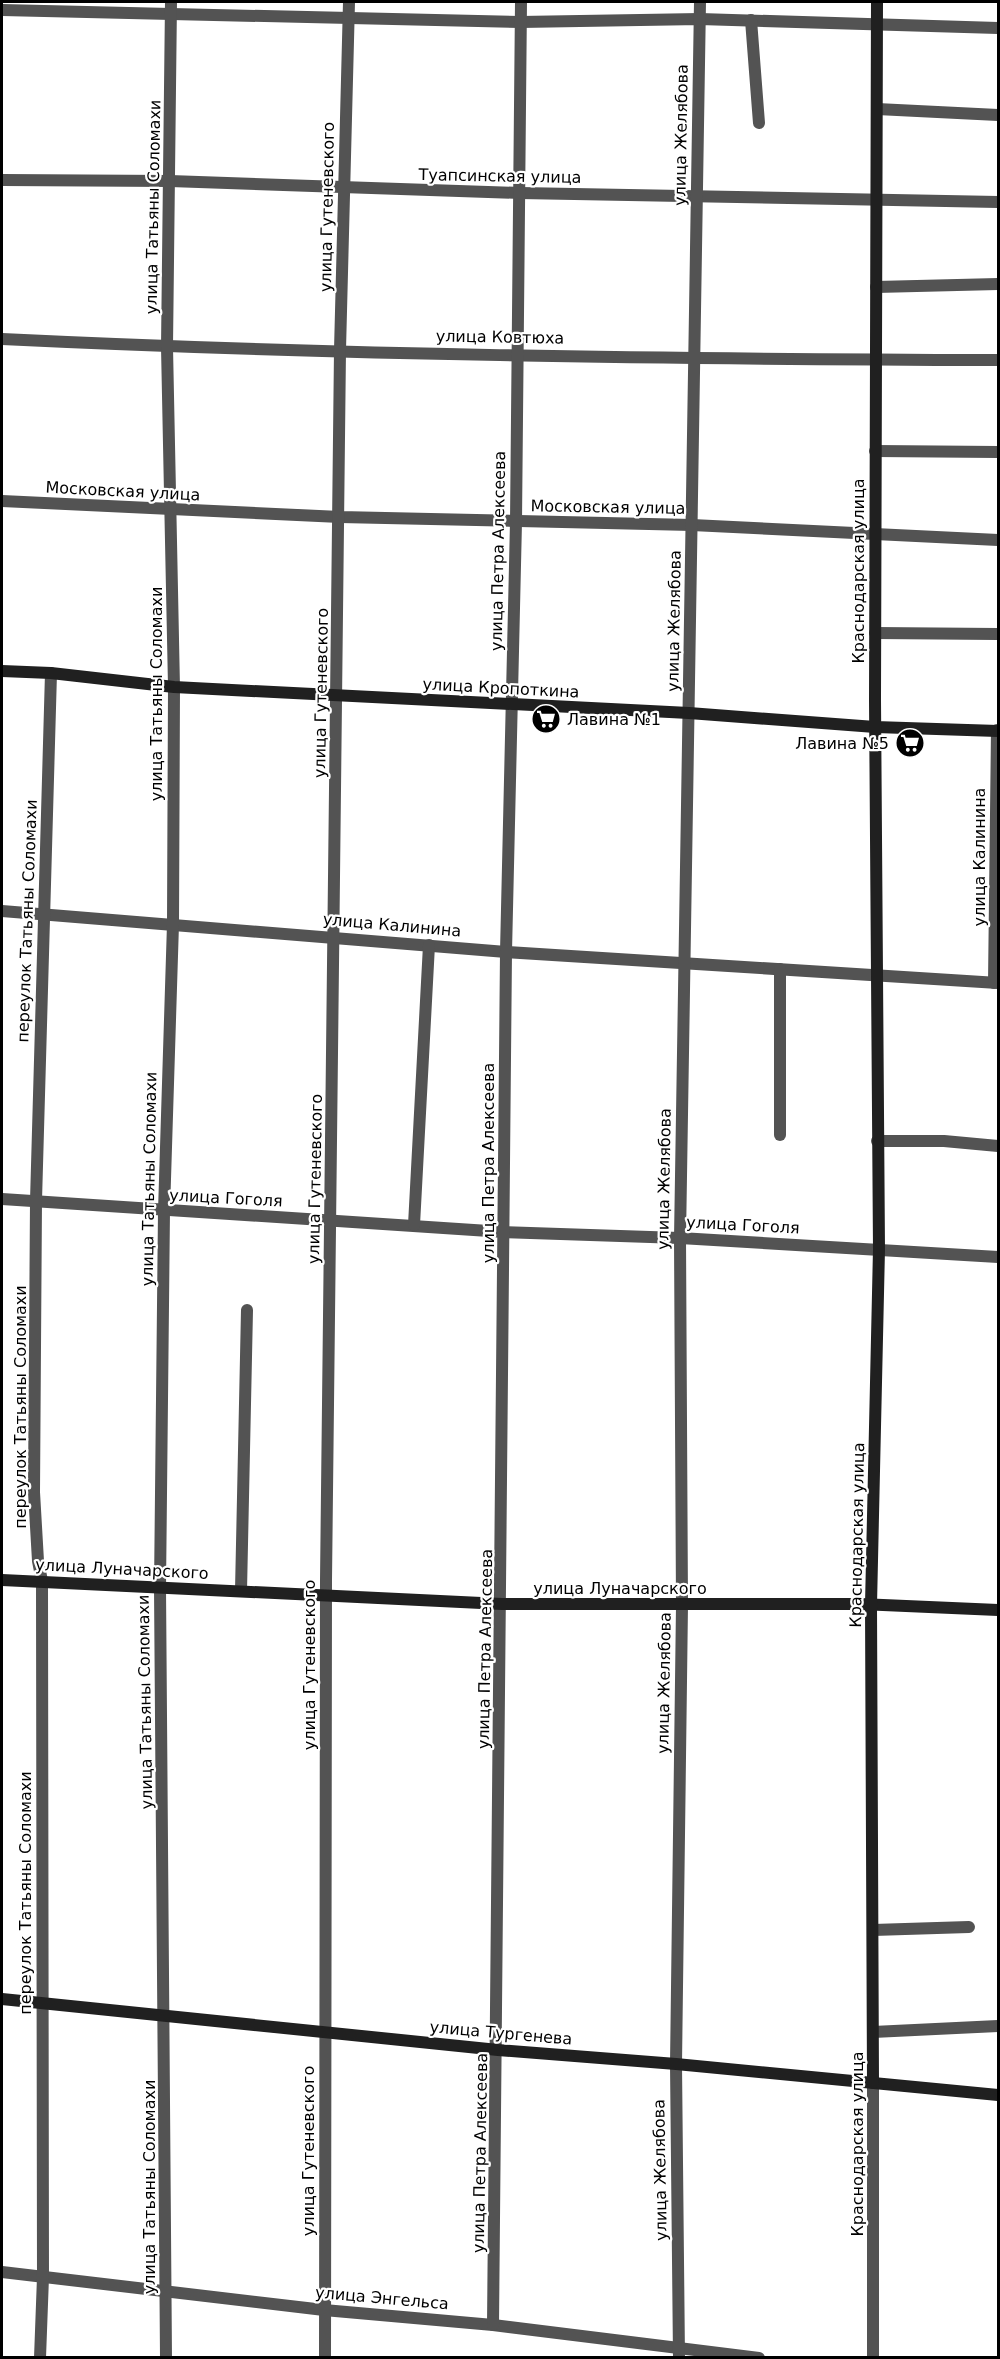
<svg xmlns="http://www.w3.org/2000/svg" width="1000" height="2359" viewBox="0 0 1000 2359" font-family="'DejaVu Sans',sans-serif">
<rect width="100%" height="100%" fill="#fff"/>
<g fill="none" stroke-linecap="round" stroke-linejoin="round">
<g stroke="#535353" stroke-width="12">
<path d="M 2,10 L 520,22 L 700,19 L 998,28"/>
<path d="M 751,20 L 759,123"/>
<path d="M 877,109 L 998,115"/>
<path d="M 2,180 L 170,181 L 520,193 L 998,202"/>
<path d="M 876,287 L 998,284"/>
<path d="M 2,339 C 333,355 666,359 998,360"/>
<path d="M 875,451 L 998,452"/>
<path d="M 2,501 L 340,517 L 692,525 L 998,540"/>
<path d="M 875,633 L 998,634"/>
<path d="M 2,911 L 506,952 L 998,983"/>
<path d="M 994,983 L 997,730"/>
<path d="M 780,1135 L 780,969"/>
<path d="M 877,1141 L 944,1141 L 998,1146"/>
<path d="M 2,1199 L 504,1232 L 680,1238 L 998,1257"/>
<path d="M 414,1225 L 429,945"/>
<path d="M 241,1591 L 247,1310"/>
<path d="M 873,1930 L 969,1927"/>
<path d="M 873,2032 L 998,2026"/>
<path d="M 2,2272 L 324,2310 L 493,2325 L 759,2358"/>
<path d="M 493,2325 L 506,952 L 516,522 L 521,2"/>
<path d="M 40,2358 L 43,2277 L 42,1581 L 38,1561 L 34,1492 L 36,1201 L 51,673"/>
<path d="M 166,2358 L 160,1588 L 164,1211 L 173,924 L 174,687 L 167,347 L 171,2"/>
<path d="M 325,2358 L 326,1580 L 340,350 L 349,2"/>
<path d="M 679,2358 L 676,2064 L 682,1605 L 680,1238 L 700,2"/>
<path d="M 873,2358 L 873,2083"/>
</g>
<g stroke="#202020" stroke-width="12">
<path d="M 2,671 L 51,673 L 174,687 L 689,713 L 875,727 L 998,731"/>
<path d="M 2,1580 L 502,1604 L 860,1604 L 998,1610"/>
<path d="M 2,1999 L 498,2050 L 676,2064 L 998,2095"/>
<path d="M 873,2083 L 871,1605 L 879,1249 L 875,700 L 877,2"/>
</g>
</g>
<defs>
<g id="supermarket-disc" transform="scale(1.5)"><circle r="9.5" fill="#000" stroke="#fff"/><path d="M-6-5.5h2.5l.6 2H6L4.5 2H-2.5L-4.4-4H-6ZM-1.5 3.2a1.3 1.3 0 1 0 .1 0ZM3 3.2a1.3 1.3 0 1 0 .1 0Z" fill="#fff"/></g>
</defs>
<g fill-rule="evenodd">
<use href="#supermarket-disc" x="546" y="719"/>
<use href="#supermarket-disc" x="910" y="743"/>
</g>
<g text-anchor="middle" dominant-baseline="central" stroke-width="4.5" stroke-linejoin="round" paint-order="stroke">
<g font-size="16" fill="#000" stroke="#fff">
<text transform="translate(681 135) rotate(-89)">улица Желябова</text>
<text transform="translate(500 176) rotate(1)">Туапсинская улица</text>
<text transform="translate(153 207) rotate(-89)">улица Татьяны Соломахи</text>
<text transform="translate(327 207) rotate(-89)">улица Гутеневского</text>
<text transform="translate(500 337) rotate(1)">улица Ковтюха</text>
<text transform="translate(123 491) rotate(3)">Московская улица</text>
<text transform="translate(608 507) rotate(1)">Московская улица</text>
<text transform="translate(498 551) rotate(-89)">улица Петра Алексеева</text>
<text transform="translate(858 571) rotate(-90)">Краснодарская улица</text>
<text transform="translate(674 621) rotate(-89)">улица Желябова</text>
<text transform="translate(501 688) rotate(3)">улица Кропоткина</text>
<text transform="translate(321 693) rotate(-89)">улица Гутеневского</text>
<text transform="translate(156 694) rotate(-90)">улица Татьяны Соломахи</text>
<text transform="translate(979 857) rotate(-90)">улица Калинина</text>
<text transform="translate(27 921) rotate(-88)">переулок Татьяны Соломахи</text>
<text transform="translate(392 925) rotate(5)">улица Калинина</text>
<text transform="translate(488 1163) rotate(-90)">улица Петра Алексеева</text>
<text transform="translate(149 1179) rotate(-89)">улица Татьяны Соломахи</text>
<text transform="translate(315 1179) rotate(-89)">улица Гутеневского</text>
<text transform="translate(664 1179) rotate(-89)">улица Желябова</text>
<text transform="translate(226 1198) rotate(3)">улица Гоголя</text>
<text transform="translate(743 1225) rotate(3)">улица Гоголя</text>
<text transform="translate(20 1407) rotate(-90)">переулок Татьяны Соломахи</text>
<text transform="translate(857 1535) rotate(-89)">Краснодарская улица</text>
<text transform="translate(122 1569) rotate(3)">улица Луначарского</text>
<text x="620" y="1588">улица Луначарского</text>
<text transform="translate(485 1649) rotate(-89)">улица Петра Алексеева</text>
<text transform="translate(309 1665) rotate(-90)">улица Гутеневского</text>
<text transform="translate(664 1683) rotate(-89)">улица Желябова</text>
<text transform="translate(145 1702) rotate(-91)">улица Татьяны Соломахи</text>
<text transform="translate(25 1893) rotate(-90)">переулок Татьяны Соломахи</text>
<text transform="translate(501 2033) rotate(5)">улица Тургенева</text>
<text transform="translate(857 2144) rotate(-90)">Краснодарская улица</text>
<text transform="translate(308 2151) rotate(-90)">улица Гутеневского</text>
<text transform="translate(480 2153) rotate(-89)">улица Петра Алексеева</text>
<text transform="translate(660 2170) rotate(-91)">улица Желябова</text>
<text transform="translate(149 2187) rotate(-90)">улица Татьяны Соломахи</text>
<text transform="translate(382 2298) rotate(5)">улица Энгельса</text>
</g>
<g font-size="16" fill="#000" stroke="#fff" text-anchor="start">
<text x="567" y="719">Лавина №1</text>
<text x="889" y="743" text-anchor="end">Лавина №5</text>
</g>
</g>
<rect width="1000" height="2359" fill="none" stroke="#000000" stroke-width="6"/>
</svg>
